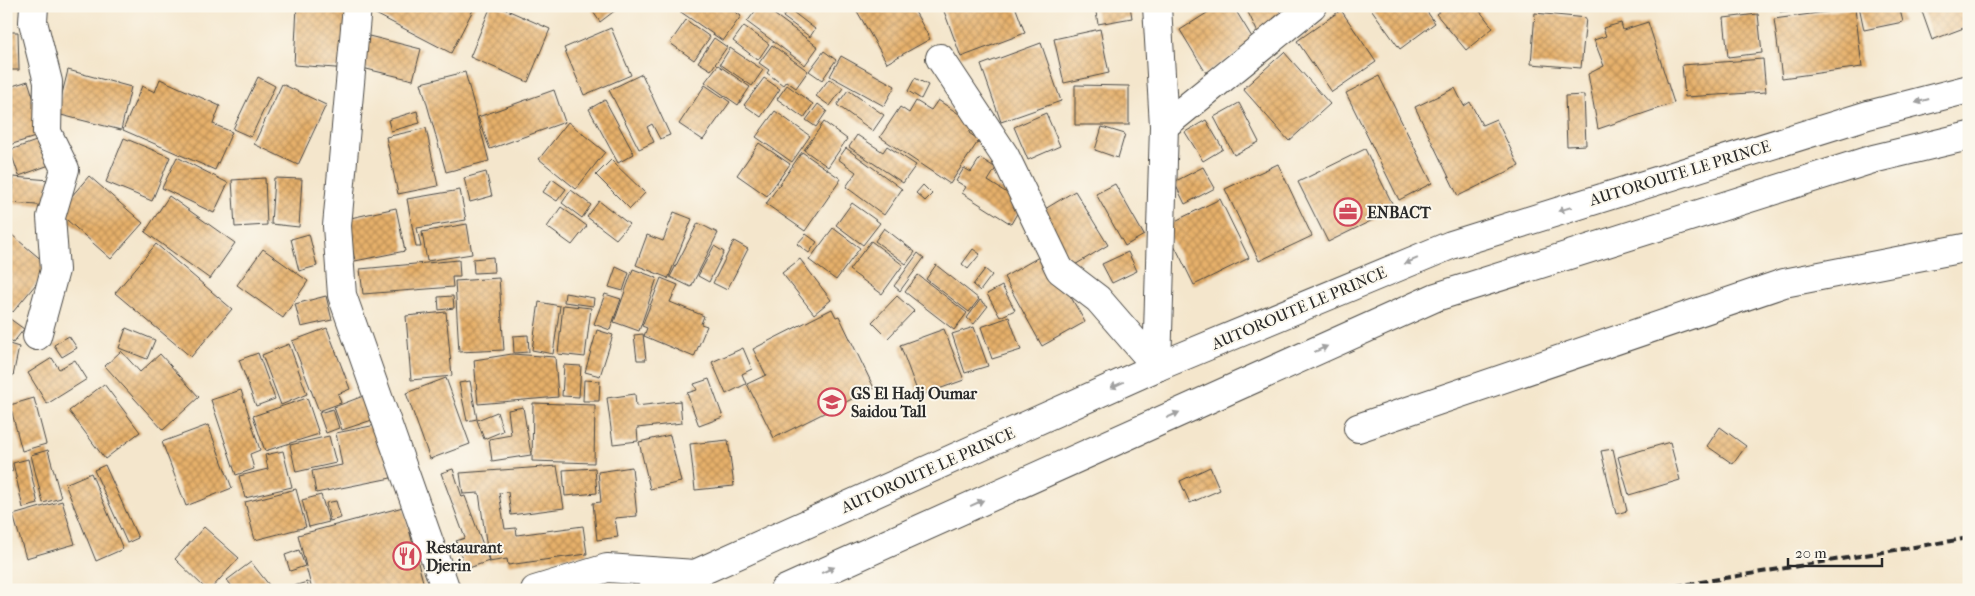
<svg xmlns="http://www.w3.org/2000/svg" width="1975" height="596" viewBox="0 0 1975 596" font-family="'IM FELL French Canon',serif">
<defs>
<pattern id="building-cross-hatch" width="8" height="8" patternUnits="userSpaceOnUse" patternTransform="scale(1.25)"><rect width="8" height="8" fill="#e6b06a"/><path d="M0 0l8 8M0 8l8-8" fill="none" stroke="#bb8f57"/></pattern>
</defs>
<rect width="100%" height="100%" fill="#fbf7ec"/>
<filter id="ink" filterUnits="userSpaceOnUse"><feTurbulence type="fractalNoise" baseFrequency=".02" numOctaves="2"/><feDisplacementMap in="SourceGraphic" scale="10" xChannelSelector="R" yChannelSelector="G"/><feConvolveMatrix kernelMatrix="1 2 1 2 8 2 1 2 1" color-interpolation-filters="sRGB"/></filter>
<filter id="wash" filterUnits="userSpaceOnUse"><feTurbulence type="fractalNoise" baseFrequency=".0096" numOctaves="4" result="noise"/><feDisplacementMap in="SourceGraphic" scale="20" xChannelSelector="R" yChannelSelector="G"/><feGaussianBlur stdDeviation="1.12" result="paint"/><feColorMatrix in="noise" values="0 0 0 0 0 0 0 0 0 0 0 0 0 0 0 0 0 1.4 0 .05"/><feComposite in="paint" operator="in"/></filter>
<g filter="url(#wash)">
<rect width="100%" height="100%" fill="#f4e6cc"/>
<g id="blocks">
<g fill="url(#building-cross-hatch)">
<path d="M 297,6 L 353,6 L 349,69 L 294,65 Z"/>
<path d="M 375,6 L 475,6 L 451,53 L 372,12 Z"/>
<path d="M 491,6 L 498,6 L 550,29 L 528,82 L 470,57 Z"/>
<path d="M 589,6 L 621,6 L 600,22 Z"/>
<path d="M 677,6 L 727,6 L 741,16 L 723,41 L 675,8 Z"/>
<path d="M 759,6 L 763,6 L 818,47 L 805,65 L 747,22 Z"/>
<path d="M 854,6 L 912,6 L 930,39 L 887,63 Z"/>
<path d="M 942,6 L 1015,6 L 1025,33 L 961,57 Z"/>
<path d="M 1095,6 L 1130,6 L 1132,18 L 1098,24 Z"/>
<path d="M 1218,6 L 1233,6 L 1255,42 L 1206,73 L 1180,30 Z"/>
<path d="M 1245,6 L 1277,6 L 1284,20 L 1258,33 Z"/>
<path d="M 1369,6 L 1423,6 L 1435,23 L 1400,49 Z"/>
<path d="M 1446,6 L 1476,6 L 1493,28 L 1466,50 L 1436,14 Z"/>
<path d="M 1779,6 L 1813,6 L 1813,7 L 1780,12 Z"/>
<path d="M 1859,6 L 1899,6 L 1903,22 L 1864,30 Z"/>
<path d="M 1920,6 L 1969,6 L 1969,26 L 1932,40 Z"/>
<path d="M 1855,8 L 1862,67 L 1782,78 L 1774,19 Z"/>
<path d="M 789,9 L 815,29 L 810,37 L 783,17 Z"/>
<path d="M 1341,10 L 1376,62 L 1332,92 L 1297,41 Z"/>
<path d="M 1535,13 L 1586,18 L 1581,68 L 1531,64 Z"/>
<path d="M 1758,14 L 1762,53 L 1728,57 L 1724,18 Z"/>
<path d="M 686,20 L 710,37 L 694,60 L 670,43 Z"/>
<path d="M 1648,22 L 1674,103 L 1598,129 L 1588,74 L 1604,66 L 1594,40 L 1606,36 L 1603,28 L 1621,23 L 1623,30 Z"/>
<path d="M 744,26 L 769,44 L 758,60 L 733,41 Z"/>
<path d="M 611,28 L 631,75 L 584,95 L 564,48 Z"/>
<path d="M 1100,29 L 1109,73 L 1064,83 L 1054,39 Z"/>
<path d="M 6,32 L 18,32 L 19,70 L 6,70 Z"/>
<path d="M 369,36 L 421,49 L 413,80 L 362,68 Z"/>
<path d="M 714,38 L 727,47 L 711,70 L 698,62 Z"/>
<path d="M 1041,43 L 1061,101 L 1001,122 L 981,65 Z"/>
<path d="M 772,45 L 808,71 L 796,88 L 786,81 L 783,85 L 767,73 L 769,70 L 759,63 Z"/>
<path d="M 730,48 L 763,70 L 752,86 L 720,64 Z"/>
<path d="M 824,51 L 836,60 L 822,80 L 809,71 Z"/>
<path d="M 1284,52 L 1330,104 L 1289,141 L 1243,89 Z"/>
<path d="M 841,56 L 895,86 L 884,106 L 830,76 Z"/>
<path d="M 1763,59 L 1766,92 L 1685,97 L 1682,65 Z"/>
<path d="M 718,65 L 750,87 L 738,105 L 705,82 Z"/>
<path d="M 68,70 L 131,87 L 121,130 L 57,114 Z"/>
<path d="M 465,72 L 489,161 L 446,172 L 421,83 Z"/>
<path d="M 642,74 L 670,135 L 660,139 L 652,124 L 647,127 L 654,142 L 639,149 L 609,90 Z"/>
<path d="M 1379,76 L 1432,183 L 1399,200 L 1346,93 Z"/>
<path d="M 258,77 L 275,86 L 251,137 L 233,129 Z"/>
<path d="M 764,78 L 780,89 L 761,117 L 744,105 Z"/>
<path d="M 915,78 L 928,85 L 921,99 L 908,91 Z"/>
<path d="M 160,79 L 220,106 L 213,124 L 232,132 L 215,170 L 123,130 L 142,86 L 155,92 Z"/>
<path d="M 829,79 L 843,88 L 830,106 L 816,96 Z"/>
<path d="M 28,81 L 45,134 L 6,146 L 6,88 Z"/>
<path d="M 282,84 L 326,105 L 298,165 L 254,144 Z"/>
<path d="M 705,85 L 730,102 L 703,140 L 679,124 Z"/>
<path d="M 787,85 L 813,104 L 804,118 L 777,99 Z"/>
<path d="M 1075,85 L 1129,86 L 1129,125 L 1075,125 Z"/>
<path d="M 1455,88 L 1464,106 L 1470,102 L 1482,125 L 1496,119 L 1519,166 L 1458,196 L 1415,107 Z"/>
<path d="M 554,90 L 565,122 L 490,149 L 478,117 Z"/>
<path d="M 848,90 L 884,115 L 873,131 L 837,105 Z"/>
<path d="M 1584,95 L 1586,145 L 1567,146 L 1565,96 Z"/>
<path d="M 605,100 L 634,154 L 618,163 L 589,109 Z"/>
<path d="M 938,100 L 974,124 L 969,133 L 979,140 L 950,184 L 880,137 L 900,107 L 909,113 L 916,101 L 931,110 Z"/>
<path d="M 1239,103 L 1259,142 L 1234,155 L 1214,117 Z"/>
<path d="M 818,104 L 827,111 L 816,127 L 806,120 Z"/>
<path d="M 417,111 L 420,123 L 391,131 L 388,120 Z"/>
<path d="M 775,111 L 810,136 L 792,162 L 756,137 Z"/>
<path d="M 1046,113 L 1060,146 L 1028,160 L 1014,127 Z"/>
<path d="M 1206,120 L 1223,149 L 1203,161 L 1185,132 Z"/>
<path d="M 568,122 L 605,152 L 576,189 L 539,159 Z"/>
<path d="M 824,122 L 847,139 L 828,167 L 804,150 Z"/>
<path d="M 1102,127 L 1125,134 L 1118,158 L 1095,150 Z"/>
<path d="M 426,128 L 438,186 L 398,194 L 386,137 Z"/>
<path d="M 857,135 L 883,152 L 887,146 L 916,165 L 903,183 L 849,147 Z"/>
<path d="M 45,138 L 55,163 L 19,176 L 10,150 Z"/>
<path d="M 124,138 L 170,157 L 152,201 L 106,182 Z"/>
<path d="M 759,143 L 790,164 L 767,196 L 737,175 Z"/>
<path d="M 846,148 L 902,189 L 884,215 L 846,187 L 856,172 L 838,159 Z"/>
<path d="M 1365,149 L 1395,209 L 1328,242 L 1298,182 Z"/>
<path d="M 802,152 L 841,179 L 805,231 L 766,204 Z"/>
<path d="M 177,157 L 228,183 L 214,213 L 162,188 Z"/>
<path d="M 980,158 L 996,168 L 988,181 L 1023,203 L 1011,224 L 962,193 L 966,187 L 956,181 L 964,168 L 971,172 Z"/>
<path d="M 611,160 L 645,193 L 630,209 L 596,175 Z"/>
<path d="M 1278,164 L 1312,236 L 1259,261 L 1225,189 Z"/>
<path d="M 1203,167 L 1215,188 L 1185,204 L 1174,182 Z"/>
<path d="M 486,172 L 492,196 L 470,202 L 464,178 Z"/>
<path d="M 89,176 L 143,223 L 111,259 L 58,212 Z"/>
<path d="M 13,177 L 50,180 L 49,206 L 11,203 Z"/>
<path d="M 265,178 L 267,225 L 235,227 L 232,180 Z"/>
<path d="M 274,178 L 302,179 L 299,227 L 271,224 Z"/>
<path d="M 552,179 L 566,189 L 557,201 L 543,192 Z"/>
<path d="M 1115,184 L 1144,235 L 1125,246 L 1096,194 Z"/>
<path d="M 923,185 L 932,194 L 925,201 L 916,193 Z"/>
<path d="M 460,190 L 466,220 L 417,228 L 421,247 L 416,247 L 407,199 Z"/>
<path d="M 571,190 L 591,205 L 582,218 L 562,203 Z"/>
<path d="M 1075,191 L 1108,245 L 1073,266 L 1040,212 Z"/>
<path d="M 169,196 L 235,243 L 210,279 L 145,232 Z"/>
<path d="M 1220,199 L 1249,258 L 1194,285 L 1165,226 Z"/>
<path d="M 599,201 L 629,224 L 616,239 L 587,217 Z"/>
<path d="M 852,203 L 880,223 L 863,245 L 836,225 Z"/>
<path d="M 561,207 L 587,226 L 572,245 L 547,227 Z"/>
<path d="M 396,208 L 405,251 L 355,261 L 346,219 Z"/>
<path d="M 674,212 L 692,219 L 668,279 L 668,278 L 636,265 L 647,235 L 663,241 Z"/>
<path d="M 698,223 L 718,233 L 691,287 L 670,277 Z"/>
<path d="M 467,224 L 472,254 L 427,261 L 422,232 Z"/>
<path d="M 833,228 L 860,248 L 836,280 L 809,260 Z"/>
<path d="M 884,228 L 915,252 L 906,264 L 875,241 Z"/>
<path d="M 309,234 L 317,266 L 299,271 L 291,239 Z"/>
<path d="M 806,234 L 817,242 L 809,253 L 797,244 Z"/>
<path d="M 12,235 L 50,267 L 13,312 L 6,306 L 6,242 Z"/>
<path d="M 734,241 L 748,249 L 727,290 L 713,283 Z"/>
<path d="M 871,241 L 903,265 L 882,294 L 849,270 Z"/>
<path d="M 156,244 L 232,309 L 191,357 L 115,293 Z"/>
<path d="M 714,246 L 724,252 L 709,282 L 698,276 Z"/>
<path d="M 263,249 L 308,281 L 283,318 L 237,285 Z"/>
<path d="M 973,249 L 980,254 L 968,269 L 962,264 Z"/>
<path d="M 1128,252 L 1137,271 L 1112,283 L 1102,264 Z"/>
<path d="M 918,253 L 924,258 L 900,291 L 894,286 Z"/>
<path d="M 1046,253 L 1085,322 L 1042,346 L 1004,277 Z"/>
<path d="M 493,257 L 494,272 L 474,273 L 473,259 Z"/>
<path d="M 800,259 L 831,300 L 814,314 L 782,273 Z"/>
<path d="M 459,260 L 460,277 L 452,277 L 453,287 L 363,294 L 360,269 Z"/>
<path d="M 936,265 L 979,299 L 969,312 L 926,279 Z"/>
<path d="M 616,267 L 629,273 L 623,291 L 609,287 Z"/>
<path d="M 633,269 L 657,278 L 639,331 L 614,322 Z"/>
<path d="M 985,269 L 992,275 L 980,291 L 973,285 Z"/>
<path d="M 918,275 L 967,313 L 954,330 L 905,292 Z"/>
<path d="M 499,278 L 504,350 L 459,352 L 455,281 Z"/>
<path d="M 661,278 L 678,285 L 670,302 L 704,316 L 701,324 L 707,326 L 694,357 L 644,336 L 647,328 L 642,326 Z"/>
<path d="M 1002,286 L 1015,310 L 1000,317 L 987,294 Z"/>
<path d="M 565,293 L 594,298 L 593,306 L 564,302 Z"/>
<path d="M 605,294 L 621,299 L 610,330 L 594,324 Z"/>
<path d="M 326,296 L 332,320 L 301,327 L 295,304 Z"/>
<path d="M 453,296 L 454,308 L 439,310 L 438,297 Z"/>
<path d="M 897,296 L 914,311 L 888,338 L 872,322 Z"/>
<path d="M 980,300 L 988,306 L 974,324 L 967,318 Z"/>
<path d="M 539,302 L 560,306 L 553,354 L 532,350 Z"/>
<path d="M 563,305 L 591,308 L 585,357 L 558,354 Z"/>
<path d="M 832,309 L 836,317 L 839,316 L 874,388 L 774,438 L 747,384 L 766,375 L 753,349 Z"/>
<path d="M 446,312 L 452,376 L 411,380 L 406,316 Z"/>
<path d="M 6,316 L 24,329 L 13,343 L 6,338 Z"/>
<path d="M 1009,317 L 1021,350 L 992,359 L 981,327 Z"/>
<path d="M 974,327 L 988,366 L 965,373 L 952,334 Z"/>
<path d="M 126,328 L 155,340 L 147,359 L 119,348 Z"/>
<path d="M 327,328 L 350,389 L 338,394 L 341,403 L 319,411 L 292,341 Z"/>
<path d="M 944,329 L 964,380 L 919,396 L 900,345 Z"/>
<path d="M 597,330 L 613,335 L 600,376 L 585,372 Z"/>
<path d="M 643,334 L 646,360 L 637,360 L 634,335 Z"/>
<path d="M 528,335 L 529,352 L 514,353 L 513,336 Z"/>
<path d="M 69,336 L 77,348 L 62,357 L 54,345 Z"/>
<path d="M 6,343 L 19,347 L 13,376 L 6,375 Z"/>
<path d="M 289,344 L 307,394 L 281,405 L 262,355 Z"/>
<path d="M 743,348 L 752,369 L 742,374 L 746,384 L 726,394 L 712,362 Z"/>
<path d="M 121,351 L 140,372 L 160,354 L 199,397 L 163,430 L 105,366 Z"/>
<path d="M 258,353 L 275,399 L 256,406 L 239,360 Z"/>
<path d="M 512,354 L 555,357 L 558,397 L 478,404 L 474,360 Z"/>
<path d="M 52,358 L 59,369 L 75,360 L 87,379 L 47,404 L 28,373 Z"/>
<path d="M 564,365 L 581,366 L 579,397 L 562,396 Z"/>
<path d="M 446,378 L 470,444 L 430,459 L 406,393 Z"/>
<path d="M 709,379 L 723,417 L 699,426 L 687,393 L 697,390 L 694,384 Z"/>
<path d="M 584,380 L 600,381 L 599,401 L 583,401 Z"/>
<path d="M 470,381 L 477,419 L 467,421 L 459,383 Z"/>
<path d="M 104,384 L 140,432 L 105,459 L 69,411 Z"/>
<path d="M 241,390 L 260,450 L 250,454 L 254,469 L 236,475 L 211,400 Z"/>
<path d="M 635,394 L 636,406 L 680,401 L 682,423 L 637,428 L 638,441 L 613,444 L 607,398 Z"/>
<path d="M 366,395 L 375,419 L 342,430 L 334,407 Z"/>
<path d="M 34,398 L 46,444 L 22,451 L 10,405 Z"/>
<path d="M 307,398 L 319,434 L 265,451 L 253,416 Z"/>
<path d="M 533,403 L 595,405 L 594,463 L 532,461 Z"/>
<path d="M 523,407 L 531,455 L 492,461 L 489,439 L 511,435 L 508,410 Z"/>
<path d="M 333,409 L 339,428 L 326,433 L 319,413 Z"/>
<path d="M 497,412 L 503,431 L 484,439 L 477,420 Z"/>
<path d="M 381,424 L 391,478 L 316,493 L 312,471 L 342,465 L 336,433 Z"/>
<path d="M 208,425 L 232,488 L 186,506 L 162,442 Z"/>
<path d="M 1720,427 L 1746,446 L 1733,464 L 1707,446 Z"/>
<path d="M 670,435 L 681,482 L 650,489 L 639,442 Z"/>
<path d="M 329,436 L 336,463 L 296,472 L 290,445 Z"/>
<path d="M 728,440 L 734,486 L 695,490 L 690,444 Z"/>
<path d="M 1670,442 L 1680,480 L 1629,495 L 1618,457 Z"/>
<path d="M 6,447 L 13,471 L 6,473 Z"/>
<path d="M 1613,449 L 1627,511 L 1616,514 L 1601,451 Z"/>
<path d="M 48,450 L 61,498 L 43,503 L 31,455 Z"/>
<path d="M 283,451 L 292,487 L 245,498 L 239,476 L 268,469 L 265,455 Z"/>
<path d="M 28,459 L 38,504 L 23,508 L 13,463 Z"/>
<path d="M 105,465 L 138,538 L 127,543 L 94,470 Z"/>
<path d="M 557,466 L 564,508 L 511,515 L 508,492 L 499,493 L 505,529 L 516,528 L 517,535 L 583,526 L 587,554 L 508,565 L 507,559 L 489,562 L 479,493 L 463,494 L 460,473 Z"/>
<path d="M 632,467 L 637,516 L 615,518 L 618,537 L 597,540 L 593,503 L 601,502 L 598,472 Z"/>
<path d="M 1210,467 L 1220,490 L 1190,503 L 1180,481 Z"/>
<path d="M 595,468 L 597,493 L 565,496 L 563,470 Z"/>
<path d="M 453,469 L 462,497 L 465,496 L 489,561 L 466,569 L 456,541 L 465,538 L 441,473 Z"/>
<path d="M 91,473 L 123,549 L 96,561 L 65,484 Z"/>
<path d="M 296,489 L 306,527 L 255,540 L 245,502 Z"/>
<path d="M 321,495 L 329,522 L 309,527 L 302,500 Z"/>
<path d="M 62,501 L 75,544 L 26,558 L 13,515 Z"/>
<path d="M 336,501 L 341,518 L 330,521 L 326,503 Z"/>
<path d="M 403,507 L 425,589 L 312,590 L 298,535 Z"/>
<path d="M 204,527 L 239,558 L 210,590 L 207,590 L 175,559 Z"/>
<path d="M 299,550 L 305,566 L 290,571 L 285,555 Z"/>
<path d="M 251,562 L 273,590 L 235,590 L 227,580 Z"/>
<path d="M 307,582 L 309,590 L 296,590 L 294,586 Z"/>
</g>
</g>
</g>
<g filter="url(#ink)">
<use href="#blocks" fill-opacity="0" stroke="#494743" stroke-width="1"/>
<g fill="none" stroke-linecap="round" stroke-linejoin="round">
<g stroke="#494743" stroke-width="30">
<g id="minor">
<path d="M 34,6 L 33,22 L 48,82 L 47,132 L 65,169 L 51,217 L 55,270 L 37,336"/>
<path d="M 357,6 L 337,226 L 342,295 L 446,590"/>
<path d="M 1157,6 L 1164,126 L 1157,367"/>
<path d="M 940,58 L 1005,156 L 1060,270 L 1098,299 L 1157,367"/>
<path d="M 1164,126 L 1312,6"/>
<path d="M 1358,428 L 1784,283 L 1969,247"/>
<path d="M 535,590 L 607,568 L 695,574"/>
</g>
</g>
<g stroke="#494743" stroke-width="30">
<g id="major">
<path d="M 652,590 L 695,574 L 1157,367 L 1451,245 L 1868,115 L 1969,89"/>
<path d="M 784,590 L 1436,297 L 1873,159 L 1969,136"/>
</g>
</g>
<use href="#minor" stroke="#fff" stroke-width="28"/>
<use href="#major" stroke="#fff" stroke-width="28"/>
<path stroke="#2b2b2b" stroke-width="4" stroke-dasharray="8 4" stroke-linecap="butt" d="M 1652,590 L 1969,538"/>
</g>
<defs><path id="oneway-solid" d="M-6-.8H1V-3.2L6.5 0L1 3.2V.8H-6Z" transform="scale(1.25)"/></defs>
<g fill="#a0a0a0">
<use href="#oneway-solid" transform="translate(1922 101) rotate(165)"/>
<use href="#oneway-solid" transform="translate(1565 209) rotate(163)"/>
<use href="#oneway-solid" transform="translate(1411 261) rotate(157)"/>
<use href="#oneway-solid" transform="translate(1321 349) rotate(-24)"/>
<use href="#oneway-solid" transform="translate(1117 385) rotate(156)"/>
<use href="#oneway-solid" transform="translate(1173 415) rotate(-24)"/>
<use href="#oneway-solid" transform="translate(977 503) rotate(-24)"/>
<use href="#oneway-solid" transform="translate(828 570) rotate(-24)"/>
</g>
</g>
<defs>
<g id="office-ring" transform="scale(1.4375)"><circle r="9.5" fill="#fbf7ec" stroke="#d1495b" stroke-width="1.5"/><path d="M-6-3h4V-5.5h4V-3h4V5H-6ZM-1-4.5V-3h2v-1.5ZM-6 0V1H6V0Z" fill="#d1495b"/></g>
<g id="school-ring" transform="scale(1.4375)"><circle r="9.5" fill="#fbf7ec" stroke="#d1495b" stroke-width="1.5"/><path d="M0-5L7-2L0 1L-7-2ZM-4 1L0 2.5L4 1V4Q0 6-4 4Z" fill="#d1495b"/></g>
<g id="restaurant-ring" transform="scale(1.4375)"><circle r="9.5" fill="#fbf7ec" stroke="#d1495b" stroke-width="1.5"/><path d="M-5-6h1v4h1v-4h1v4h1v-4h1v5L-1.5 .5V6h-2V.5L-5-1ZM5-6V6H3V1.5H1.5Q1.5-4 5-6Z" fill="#d1495b"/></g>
</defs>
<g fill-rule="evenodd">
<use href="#office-ring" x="1348" y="212"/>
<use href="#school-ring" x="832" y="402"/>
<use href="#restaurant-ring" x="407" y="556"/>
</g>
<g text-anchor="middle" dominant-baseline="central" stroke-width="4" stroke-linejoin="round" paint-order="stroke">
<g font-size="16" fill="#2b2b2b" stroke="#fbf7ec">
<text transform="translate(1680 173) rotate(-17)">AUTOROUTE LE PRINCE</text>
<text transform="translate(1299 308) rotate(-23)">AUTOROUTE LE PRINCE</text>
<text transform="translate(928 470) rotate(-24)">AUTOROUTE LE PRINCE</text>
</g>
<g font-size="16" font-weight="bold" fill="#2b2b2b" stroke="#fbf7ec" text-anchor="start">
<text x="1367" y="212">ENBACT</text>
<text x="851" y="393">GS El Hadj Oumar<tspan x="851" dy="18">Saidou Tall</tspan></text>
<text x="426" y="547">Restaurant<tspan x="426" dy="18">Djerin</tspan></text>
</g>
</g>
<rect width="1975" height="596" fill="none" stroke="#fbf7ec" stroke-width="25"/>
<path d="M1788 558v8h94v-8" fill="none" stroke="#2b2b2b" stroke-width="2.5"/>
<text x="1795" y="558" font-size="15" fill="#2b2b2b" stroke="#fbf7ec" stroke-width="4" paint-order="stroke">20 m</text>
</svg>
